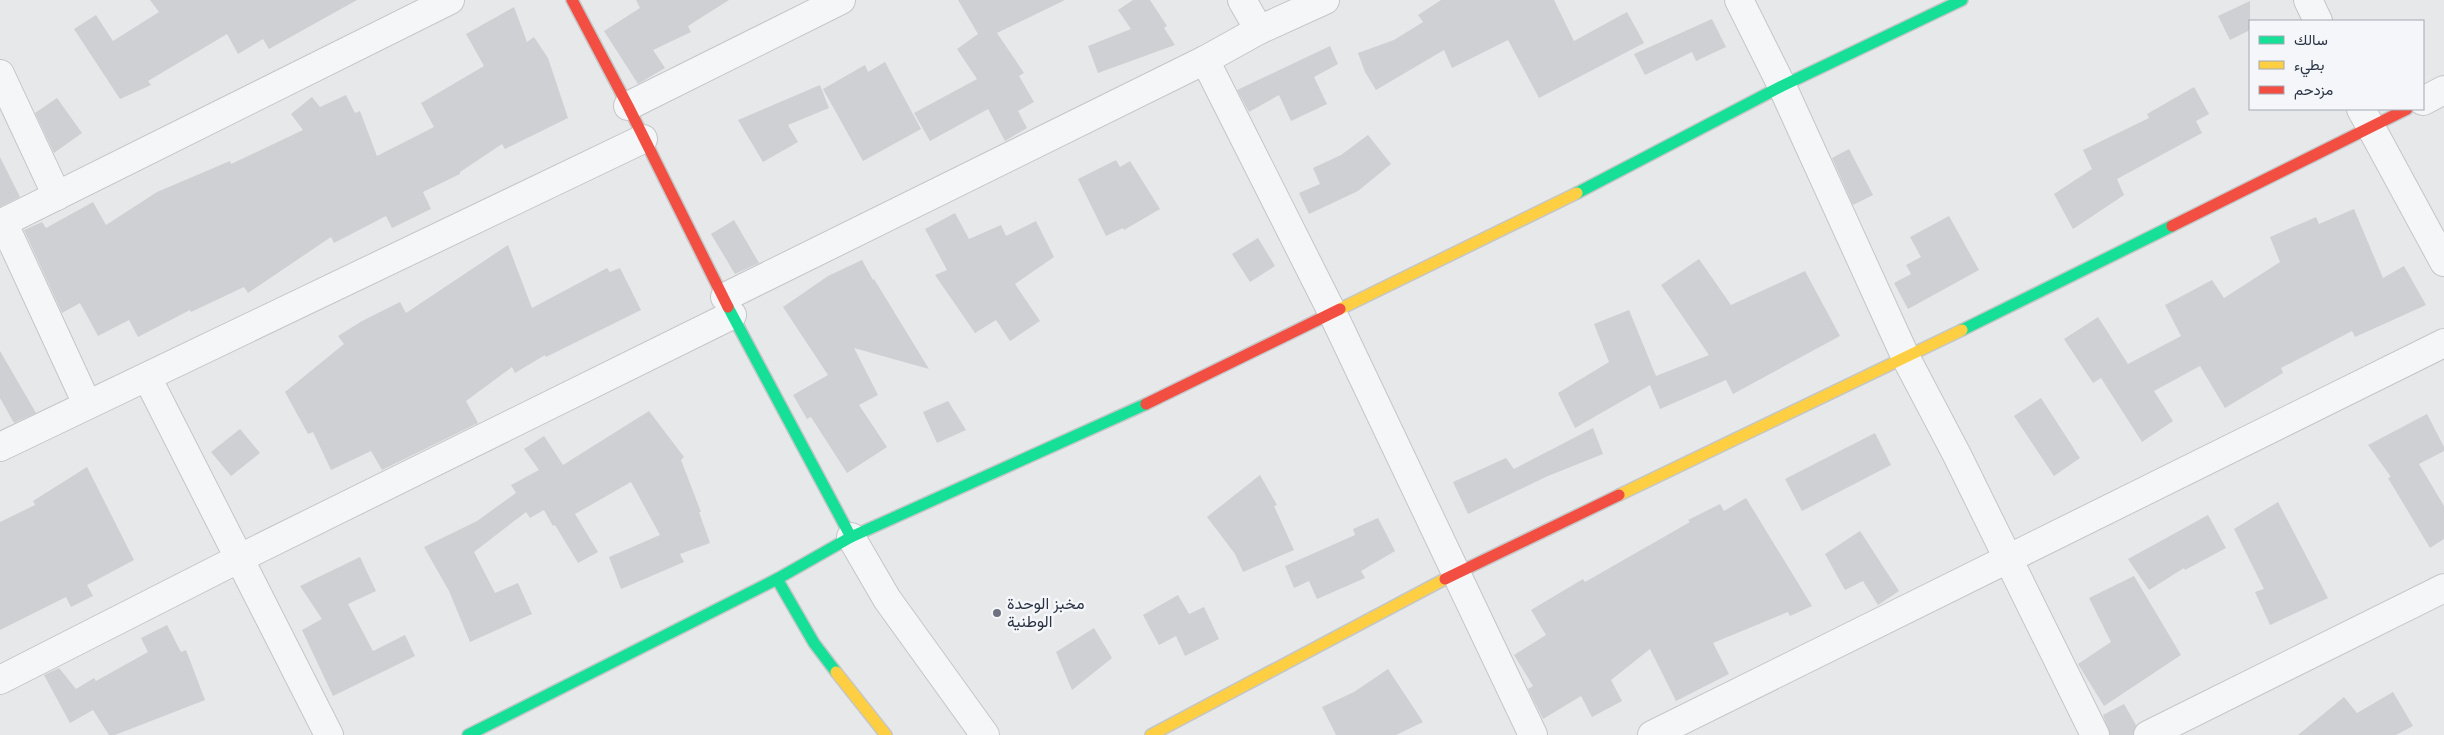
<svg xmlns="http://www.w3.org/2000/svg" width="2444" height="735" viewBox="0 0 2444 735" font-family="'Varela Round',Vazirmatn,sans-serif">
<rect width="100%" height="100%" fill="#e6e8ea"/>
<g fill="#ced0d3">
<path d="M 150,0 L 357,0 L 269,49 L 263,39 L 238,54 L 227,34 L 148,81 L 151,85 L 120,99 L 74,29 L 96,15 L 113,41 L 159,12 Z"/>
<path d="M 636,0 L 729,0 L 688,26 L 691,32 L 653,50 L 665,68 L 638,84 L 604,31 L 640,8 Z"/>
<path d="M 958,0 L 1065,0 L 997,33 L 1024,73 L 1019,76 L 1034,102 L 1018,111 L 1027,128 L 1005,141 L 988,109 L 930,141 L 914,113 L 977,79 L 957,49 L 978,34 Z"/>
<path d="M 1133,0 L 1150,0 L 1167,26 L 1164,28 L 1175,45 L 1098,73 L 1088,46 L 1131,29 L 1118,10 Z"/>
<path d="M 1441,0 L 1554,0 L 1574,41 L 1627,12 L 1644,43 L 1539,98 L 1508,40 L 1452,68 L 1444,50 L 1376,90 L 1365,72 L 1358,53 L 1394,40 L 1423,22 L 1418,15 Z"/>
<path d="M 2250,1 L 2250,30 L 2230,40 L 2218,16 Z"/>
<path d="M 514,7 L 527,42 L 534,37 L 548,58 L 568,118 L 505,149 L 502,144 L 460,172 L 460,174 L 423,192 L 431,209 L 392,228 L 386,216 L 334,243 L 331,237 L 248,293 L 244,287 L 191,312 L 190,310 L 138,337 L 129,320 L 98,336 L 80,303 L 62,313 L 24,230 L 42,222 L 46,228 L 93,202 L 106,225 L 157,192 L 230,161 L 231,164 L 303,130 L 291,114 L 312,97 L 320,107 L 346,95 L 355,113 L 360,111 L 377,156 L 434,127 L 421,103 L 484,66 L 466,34 Z"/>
<path d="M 1712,19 L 1726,47 L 1696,61 L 1692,52 L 1645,75 L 1634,54 Z"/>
<path d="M 1330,46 L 1338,64 L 1314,77 L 1327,104 L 1291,121 L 1279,95 L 1249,112 L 1237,90 Z"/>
<path d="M 885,62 L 921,129 L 863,161 L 823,89 L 865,65 L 868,72 Z"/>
<path d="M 820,85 L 829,108 L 788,125 L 798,142 L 763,162 L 738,120 Z"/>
<path d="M 2194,87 L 2209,114 L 2196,121 L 2202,133 L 2117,179 L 2124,195 L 2073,229 L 2054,194 L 2092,169 L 2083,150 L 2149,118 L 2147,114 Z"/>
<path d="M 57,98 L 82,133 L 54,153 L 35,113 Z"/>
<path d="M 1368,135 L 1391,164 L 1358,191 L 1309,214 L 1299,193 L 1320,184 L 1313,168 L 1341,155 Z"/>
<path d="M 1849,149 L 1873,195 L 1853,205 L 1832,158 Z"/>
<path d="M 0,157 L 20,197 L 0,207 Z"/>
<path d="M 1116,160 L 1120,167 L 1130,161 L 1160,209 L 1124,230 L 1123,228 L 1106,236 L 1078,179 Z"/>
<path d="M 2354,209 L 2383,278 L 2404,266 L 2426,305 L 2355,337 L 2352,331 L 2281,368 L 2283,373 L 2225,408 L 2200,366 L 2154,391 L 2173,421 L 2142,442 L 2101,378 L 2093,383 L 2064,339 L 2098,317 L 2128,364 L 2181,336 L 2165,305 L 2212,280 L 2224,298 L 2280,262 L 2270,237 L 2316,217 L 2319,224 Z"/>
<path d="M 955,213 L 969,239 L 1001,225 L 1006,236 L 1036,221 L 1054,257 L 1015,284 L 1040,321 L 1010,341 L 996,320 L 975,333 L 935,275 L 947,270 L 925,229 Z"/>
<path d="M 1949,216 L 1979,270 L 1908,309 L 1894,283 L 1911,274 L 1906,265 L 1921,257 L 1910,237 Z"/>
<path d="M 734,220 L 759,263 L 735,274 L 711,234 Z"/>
<path d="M 1258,238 L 1275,266 L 1250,282 L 1232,254 Z"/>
<path d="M 508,245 L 532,308 L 607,268 L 610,272 L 620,268 L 641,310 L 546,357 L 545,355 L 515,373 L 512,367 L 466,401 L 478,423 L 382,470 L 371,451 L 331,470 L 313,432 L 308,434 L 285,392 L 344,344 L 338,336 L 362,321 L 400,302 L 406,313 Z"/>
<path d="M 1699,259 L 1731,305 L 1805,271 L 1840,336 L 1733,394 L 1726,380 L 1660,409 L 1650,385 L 1575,428 L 1558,393 L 1609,362 L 1594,324 L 1629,310 L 1656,376 L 1709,355 L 1661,285 Z"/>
<path d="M 862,260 L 873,280 L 874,279 L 929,369 L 854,348 L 878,395 L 859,405 L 887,447 L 847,473 L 811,417 L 807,419 L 793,395 L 828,375 L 783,307 L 828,276 Z"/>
<path d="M 0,351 L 36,413 L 14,423 L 0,398 Z"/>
<path d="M 2041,398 L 2080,458 L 2054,476 L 2014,416 Z"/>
<path d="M 948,401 L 966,430 L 937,443 L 923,412 Z"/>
<path d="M 649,411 L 684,457 L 681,460 L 701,512 L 699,512 L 710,543 L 680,554 L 684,562 L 621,589 L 609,557 L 660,535 L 631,482 L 575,514 L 598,552 L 578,563 L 555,525 L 553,526 L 544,510 L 530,518 L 526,512 L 474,552 L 495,593 L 518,583 L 532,614 L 470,642 L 449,591 L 424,547 L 477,521 L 516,493 L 511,485 L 539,470 L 524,449 L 544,436 L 563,465 Z"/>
<path d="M 2427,414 L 2444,447 L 2444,451 L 2419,464 L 2444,506 L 2444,539 L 2430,548 L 2388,478 L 2391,477 L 2368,445 Z"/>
<path d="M 1593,428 L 1603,454 L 1548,476 L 1468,514 L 1453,482 L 1506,458 L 1514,469 Z"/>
<path d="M 240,429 L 260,453 L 231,476 L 211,452 Z"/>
<path d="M 1875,433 L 1891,465 L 1802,511 L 1785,479 Z"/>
<path d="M 87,467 L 134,560 L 87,585 L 93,596 L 71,607 L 66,597 L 0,630 L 0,522 L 35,505 L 33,501 Z"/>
<path d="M 1260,475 L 1277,505 L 1274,506 L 1294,550 L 1243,572 L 1235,554 L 1207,517 Z"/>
<path d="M 1746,498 L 1812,606 L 1790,616 L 1788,612 L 1713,643 L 1729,674 L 1676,701 L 1650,649 L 1611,680 L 1622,701 L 1592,717 L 1581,696 L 1543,719 L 1528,689 L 1533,686 L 1514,655 L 1546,635 L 1531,610 L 1583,579 L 1585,582 L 1690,522 L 1688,520 L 1720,504 L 1724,511 Z"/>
<path d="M 2278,502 L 2328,598 L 2270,625 L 2255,592 L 2264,589 L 2234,529 Z"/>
<path d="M 2208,515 L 2226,548 L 2185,570 L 2184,568 L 2149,590 L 2128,559 Z"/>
<path d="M 1378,518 L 1395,551 L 1361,571 L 1365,578 L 1317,599 L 1309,581 L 1294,588 L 1285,566 L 1355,535 L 1353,529 Z"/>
<path d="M 1860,531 L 1899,591 L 1878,605 L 1863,581 L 1845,590 L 1825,554 Z"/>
<path d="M 360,557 L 376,591 L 348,604 L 373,651 L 405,635 L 415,656 L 333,696 L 302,630 L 322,619 L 300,586 Z"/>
<path d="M 2134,576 L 2181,655 L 2104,706 L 2078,664 L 2111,642 L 2089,598 Z"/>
<path d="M 1178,595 L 1189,614 L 1204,607 L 1219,639 L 1185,656 L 1176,636 L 1159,645 L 1143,615 Z"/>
<path d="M 167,625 L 181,652 L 186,650 L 205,700 L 115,735 L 109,735 L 93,710 L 70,723 L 44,675 L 59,668 L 76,689 L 94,678 L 96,681 L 148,652 L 141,638 Z"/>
<path d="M 1094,628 L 1112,658 L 1072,690 L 1056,652 Z"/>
<path d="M 1388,669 L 1423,722 L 1396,735 L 1336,735 L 1322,707 L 1354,692 Z"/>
<path d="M 2393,692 L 2413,726 L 2396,735 L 2298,735 L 2344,697 L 2357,713 Z"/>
<path d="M 2124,704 L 2136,725 L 2133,735 L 2110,735 L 2103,715 Z"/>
</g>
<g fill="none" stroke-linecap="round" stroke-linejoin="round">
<g stroke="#c4c6c8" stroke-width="30">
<g id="street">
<path d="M 1242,0 L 1259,30"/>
<path d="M 1739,0 L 1782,86 L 1906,358 L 1957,455 L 2095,735"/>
<path d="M 2308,0 L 2318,21"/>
<path d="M 1205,60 L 1332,312 L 1533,735"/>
<path d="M 0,74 L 57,196"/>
<path d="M 2423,101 L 2444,90"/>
<path d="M 628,106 L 841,0"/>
<path d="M 2361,109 L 2444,262"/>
<path d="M 3,222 L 87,404"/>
<path d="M 0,224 L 450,0"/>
<path d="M 725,297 L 1205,60 L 1259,30 L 1325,0"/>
<path d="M 147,377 L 329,735"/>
<path d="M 0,447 L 643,139"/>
<path d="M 851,537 L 887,599 L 985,735"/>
<path d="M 0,680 L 238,559 L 732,315"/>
<path d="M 1652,735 L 2444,343"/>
<path d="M 2148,735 L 2444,588"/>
</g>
</g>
<g stroke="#c4c6c8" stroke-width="14">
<g id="fast">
<path d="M 1577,193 L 1782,86 L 1962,0"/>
<path d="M 728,307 L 851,537"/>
<path d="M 1962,330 L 2172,226"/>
<path d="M 777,579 L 851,537 L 1146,404"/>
<path d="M 468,735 L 777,579 L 814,643 L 836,672"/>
</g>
</g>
<g stroke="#c4c6c8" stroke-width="14">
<g id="slow">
<path d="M 1340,309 L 1577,193"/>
<path d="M 1619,495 L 1962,330"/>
<path d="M 836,672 L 886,735"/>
<path d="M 1151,735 L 1445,579"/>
</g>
</g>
<g stroke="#c4c6c8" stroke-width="14">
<g id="jam">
<path d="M 572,0 L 628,106 L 728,307"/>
<path d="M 2172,226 L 2407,109"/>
<path d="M 1146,404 L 1340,309"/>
<path d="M 1445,579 L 1619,495"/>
</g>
</g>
<use href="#street" stroke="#f5f6f7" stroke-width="28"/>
<use href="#fast" stroke="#16e098" stroke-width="11"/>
<use href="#slow" stroke="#ffcf43" stroke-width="11"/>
<use href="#jam" stroke="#f24e42" stroke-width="11"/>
</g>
<circle fill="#6c737f" stroke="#f4f6f9" stroke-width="2" cx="997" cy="613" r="5"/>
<g text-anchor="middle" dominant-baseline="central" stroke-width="5" stroke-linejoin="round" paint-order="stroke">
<g font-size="16" fill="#2b3445" stroke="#f4f6f9" text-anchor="start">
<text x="1007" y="604">مخبز الوحدة<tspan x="1007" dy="18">الوطنية</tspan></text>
</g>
</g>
<rect x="2249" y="20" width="175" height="90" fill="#f4f6f9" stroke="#a4a8b1"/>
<rect x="2259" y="36" width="25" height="8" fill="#16e098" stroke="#a4a8b1"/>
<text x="2294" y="45" font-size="15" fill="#2b3445">سالك</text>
<rect x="2259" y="61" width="25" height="8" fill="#ffcf43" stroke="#a4a8b1"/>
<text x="2294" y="70" font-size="15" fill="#2b3445">بطيء</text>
<rect x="2259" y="86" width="25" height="8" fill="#f24e42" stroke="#a4a8b1"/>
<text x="2294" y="95" font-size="15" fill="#2b3445">مزدحم</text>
</svg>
